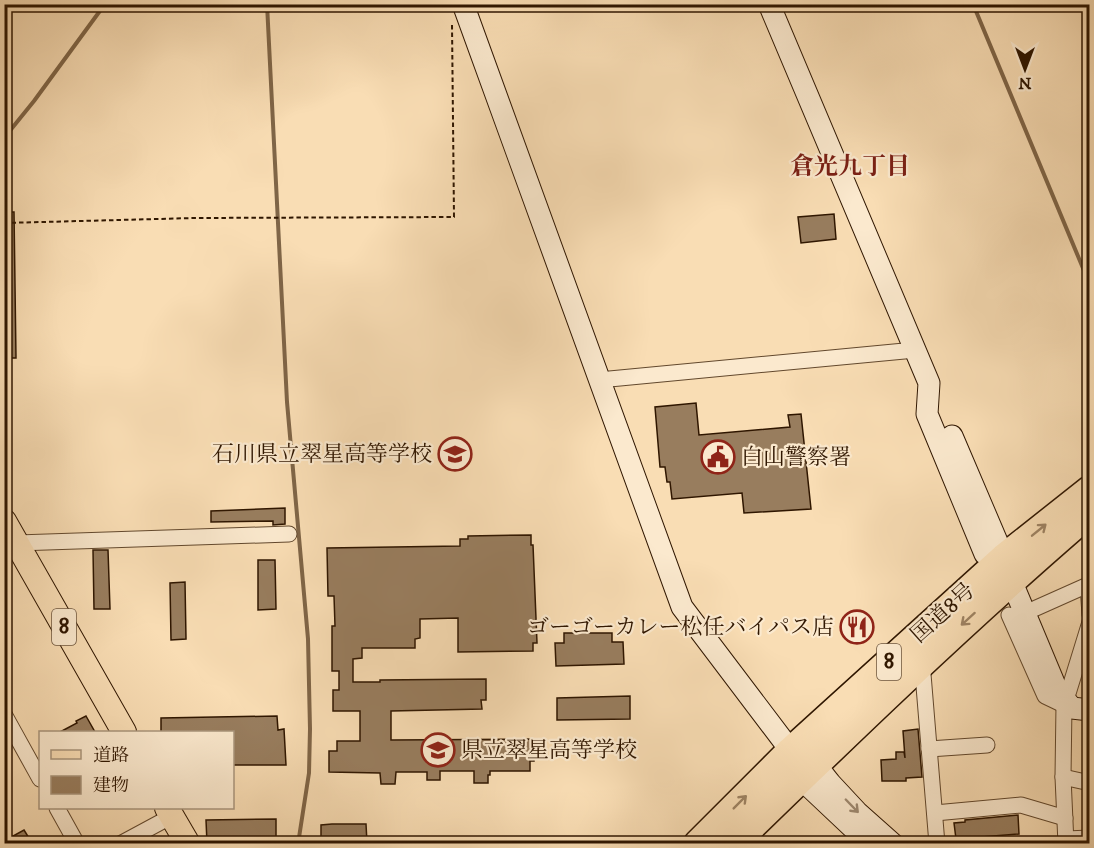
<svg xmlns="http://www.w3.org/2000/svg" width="1094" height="848" viewBox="0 0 1094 848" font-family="'IM FELL DW Pica','Noto Serif JP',serif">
<rect width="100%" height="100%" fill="#f9ddb4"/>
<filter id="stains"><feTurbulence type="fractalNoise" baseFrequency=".00333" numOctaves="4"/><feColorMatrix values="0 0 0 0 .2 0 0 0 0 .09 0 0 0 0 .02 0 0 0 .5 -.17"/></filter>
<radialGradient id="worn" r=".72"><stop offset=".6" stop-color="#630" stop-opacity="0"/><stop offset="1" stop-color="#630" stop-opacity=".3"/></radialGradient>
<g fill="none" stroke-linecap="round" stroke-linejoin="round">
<g stroke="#7f6547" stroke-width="4">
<path d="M 267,4 L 287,402 L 308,639 L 310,729 L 309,773 L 298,844"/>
<path d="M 973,4 L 1090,285"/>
<path d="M 4,138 L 34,101 L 105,4"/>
</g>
</g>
<g fill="#987d5e" stroke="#2f1600" stroke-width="1.5">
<path d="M 4,212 L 14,212 L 16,358 L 4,358 Z"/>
<path d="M 834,214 L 836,239 L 801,243 L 798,217 Z"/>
<path d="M 696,403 L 699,435 L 790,427 L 788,415 L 801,414 L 811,509 L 744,513 L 742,493 L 672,499 L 670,482 L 667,482 L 665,467 L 660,467 L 655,407 Z"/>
<path d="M 285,508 L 285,524 L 273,525 L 273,521 L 211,522 L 211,511 Z"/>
<path d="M 531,535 L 531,545 L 533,545 L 537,643 L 533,643 L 533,651 L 458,652 L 458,618 L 420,619 L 420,638 L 415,639 L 415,648 L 362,648 L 362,658 L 353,659 L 353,682 L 380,682 L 380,680 L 486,679 L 486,700 L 481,700 L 482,709 L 391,711 L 391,740 L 533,739 L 534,761 L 530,761 L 530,771 L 490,771 L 490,775 L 488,775 L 488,783 L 474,783 L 474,771 L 440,771 L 440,780 L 427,780 L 427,772 L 396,772 L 395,784 L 381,784 L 380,773 L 329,772 L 329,751 L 337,751 L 337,741 L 360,741 L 360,711 L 333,711 L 333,690 L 339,690 L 339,671 L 332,671 L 332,626 L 335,626 L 334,596 L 328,596 L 327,548 L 460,546 L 460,539 L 468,539 L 468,536 Z"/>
<path d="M 93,550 L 108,550 L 110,609 L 94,609 Z"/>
<path d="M 258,560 L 275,560 L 276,609 L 258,610 Z"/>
<path d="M 185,582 L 186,639 L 171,640 L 170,583 Z"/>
<path d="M 564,633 L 612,633 L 612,642 L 623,642 L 624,664 L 556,666 L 555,643 L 564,643 Z"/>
<path d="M 630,696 L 630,719 L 557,720 L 557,698 Z"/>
<path d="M 86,716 L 95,732 L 60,732 L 77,723 L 76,721 Z"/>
<path d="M 277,716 L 278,730 L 284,729 L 286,765 L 232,765 L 232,732 L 161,732 L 161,718 Z"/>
<path d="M 918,729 L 922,777 L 906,778 L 906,781 L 882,781 L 881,760 L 896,759 L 896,752 L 904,752 L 905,758 L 903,731 Z"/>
<path d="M 1018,815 L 1019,834 L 956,839 L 954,823 L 965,822 L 965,820 Z"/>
<path d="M 276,819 L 276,843 L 207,843 L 206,820 Z"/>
<path d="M 332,824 L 366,824 L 367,843 L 321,843 L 321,825 Z"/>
<path d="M 24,830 L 32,843 L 4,843 L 4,841 Z"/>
</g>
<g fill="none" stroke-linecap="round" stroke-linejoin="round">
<g stroke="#62482d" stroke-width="17">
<g id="street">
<path d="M 599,380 L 915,350"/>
<path d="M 17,543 L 289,534"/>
<path d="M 1088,585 L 1090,615"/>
<path d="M 1025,613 L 1090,584"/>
<path d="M 1009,615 L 1045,696 L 1068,707"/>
<path d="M 922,662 L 937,844"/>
<path d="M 1066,700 L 1090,622"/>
<path d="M 1064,705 L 1063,777 L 1066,844"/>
<path d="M 4,714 L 40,779"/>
<path d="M 929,749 L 987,745"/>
<path d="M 1063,777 L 1090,783"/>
<path d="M 57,808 L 77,844"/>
<path d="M 935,813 L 1021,805 L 1065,818"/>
<path d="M 1066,839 L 1090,838"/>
<path d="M 120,844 L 172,816"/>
</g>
</g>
<g stroke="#2f1600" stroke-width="23">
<g id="secondary">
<path d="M 463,4 L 682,607 L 791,751 L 800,778 L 870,844"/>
<path d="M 769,4 L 929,383 L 927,414 L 985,554"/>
<path d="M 952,436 L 1004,558"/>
<path d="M 1011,580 L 1057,690 L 1072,708 L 1090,710"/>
<path d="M 803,758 L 815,764 L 830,783 L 857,812 L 893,844"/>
</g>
</g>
<g stroke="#2f1600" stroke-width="26">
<g id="primary">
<path d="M 4,521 L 124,732"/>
<path d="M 167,808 L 188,844"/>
</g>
</g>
<g stroke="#2f1600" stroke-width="31">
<g id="highway">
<path d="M 698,844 L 791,751 L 1004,558 L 1090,490"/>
<path d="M 733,844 C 845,735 958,626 1077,523"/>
</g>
</g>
<path stroke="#2f1600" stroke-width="2" stroke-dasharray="4.5 3" stroke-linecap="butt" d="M 4,223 L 195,218 L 454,217 L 452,25"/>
<use href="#street" stroke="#fbe9ce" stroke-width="15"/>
<use href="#secondary" stroke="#fbe9ce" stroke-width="21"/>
<use href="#primary" stroke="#f9ddb4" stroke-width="24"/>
<use href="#highway" stroke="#f9ddb4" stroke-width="28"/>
</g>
<defs><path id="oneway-shaft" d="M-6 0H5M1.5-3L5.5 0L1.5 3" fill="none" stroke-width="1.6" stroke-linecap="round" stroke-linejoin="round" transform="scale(1.5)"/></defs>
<g stroke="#9e8363">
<use href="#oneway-shaft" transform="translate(1039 530) rotate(-39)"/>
<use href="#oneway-shaft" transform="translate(968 619) rotate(138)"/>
<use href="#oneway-shaft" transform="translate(740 802) rotate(-45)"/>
</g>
<use stroke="#9f8a71" href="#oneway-shaft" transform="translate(852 806) rotate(46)"/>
<defs>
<g id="school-ring" transform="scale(1.725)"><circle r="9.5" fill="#fbe9ce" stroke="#8f2418" stroke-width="1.5"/><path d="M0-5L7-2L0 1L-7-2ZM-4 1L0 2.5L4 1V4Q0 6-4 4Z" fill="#8f2418"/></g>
<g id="civic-ring" transform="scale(1.725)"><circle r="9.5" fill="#fbe9ce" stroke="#8f2418" stroke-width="1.5"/><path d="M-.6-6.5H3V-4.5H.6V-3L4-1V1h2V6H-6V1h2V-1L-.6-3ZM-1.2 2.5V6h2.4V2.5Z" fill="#8f2418"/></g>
<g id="restaurant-ring" transform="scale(1.725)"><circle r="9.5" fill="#fbe9ce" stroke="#8f2418" stroke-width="1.5"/><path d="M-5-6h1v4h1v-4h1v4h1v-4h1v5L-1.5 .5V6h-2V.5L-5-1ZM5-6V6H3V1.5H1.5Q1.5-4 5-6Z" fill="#8f2418"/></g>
</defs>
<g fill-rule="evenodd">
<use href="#school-ring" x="455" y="454"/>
<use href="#civic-ring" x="718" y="457"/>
<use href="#restaurant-ring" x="857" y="627"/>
<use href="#school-ring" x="438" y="750"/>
</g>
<g text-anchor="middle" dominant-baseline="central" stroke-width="4.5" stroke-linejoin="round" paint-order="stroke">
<g fill="#fbe9ce" stroke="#6c553e" stroke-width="1.5">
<rect x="52" y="609" width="24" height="36" rx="4.5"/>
<rect x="877" y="644" width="24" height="36" rx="4.5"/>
</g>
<g font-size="21" font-weight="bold" fill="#2f1600">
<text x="64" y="627">8</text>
<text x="889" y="662">8</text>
</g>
<g font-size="22" fill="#2f1600" stroke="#fbe9ce" text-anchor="end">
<text x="432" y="454">石川県立翠星高等学校</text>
<text x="741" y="457" text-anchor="start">白山警察署</text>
<text x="834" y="627">ゴーゴーカレー松任バイパス店</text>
<text x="461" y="750" text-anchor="start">県立翠星高等学校</text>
</g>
<g font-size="22" fill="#2f1600" stroke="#fbe9ce">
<text transform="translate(943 613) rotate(-42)">国道8号</text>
</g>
<g font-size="24" font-weight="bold" fill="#7a1f14" stroke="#fbe9ce">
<text x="850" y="167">倉光九丁目</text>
</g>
</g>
<rect width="1094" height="848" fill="none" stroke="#f9ddb4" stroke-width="24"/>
<rect x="6" y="6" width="1082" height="836" fill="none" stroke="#2f1600" stroke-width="3"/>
<rect x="12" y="12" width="1070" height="824" fill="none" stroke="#2f1600" stroke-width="1.5"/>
<rect x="39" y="731" width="195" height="78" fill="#fbe9ce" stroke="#a9957c" stroke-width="1.5"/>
<rect x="51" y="750" width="30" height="9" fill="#f9ddb4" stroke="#a9957c" stroke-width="1.5"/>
<text x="93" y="761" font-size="18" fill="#2f1600">道路</text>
<rect x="51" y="776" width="30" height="18" fill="#987d5e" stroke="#a9957c" stroke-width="1.5"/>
<text x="93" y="791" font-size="18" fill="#2f1600">建物</text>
<g transform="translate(1025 69) rotate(180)" stroke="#fbe9ce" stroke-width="4.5" paint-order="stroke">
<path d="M0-4.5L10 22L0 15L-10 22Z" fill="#2f1600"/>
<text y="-9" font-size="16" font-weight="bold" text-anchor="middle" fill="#2f1600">N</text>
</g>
<rect width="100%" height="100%" filter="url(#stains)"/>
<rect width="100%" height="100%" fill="url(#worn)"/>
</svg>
